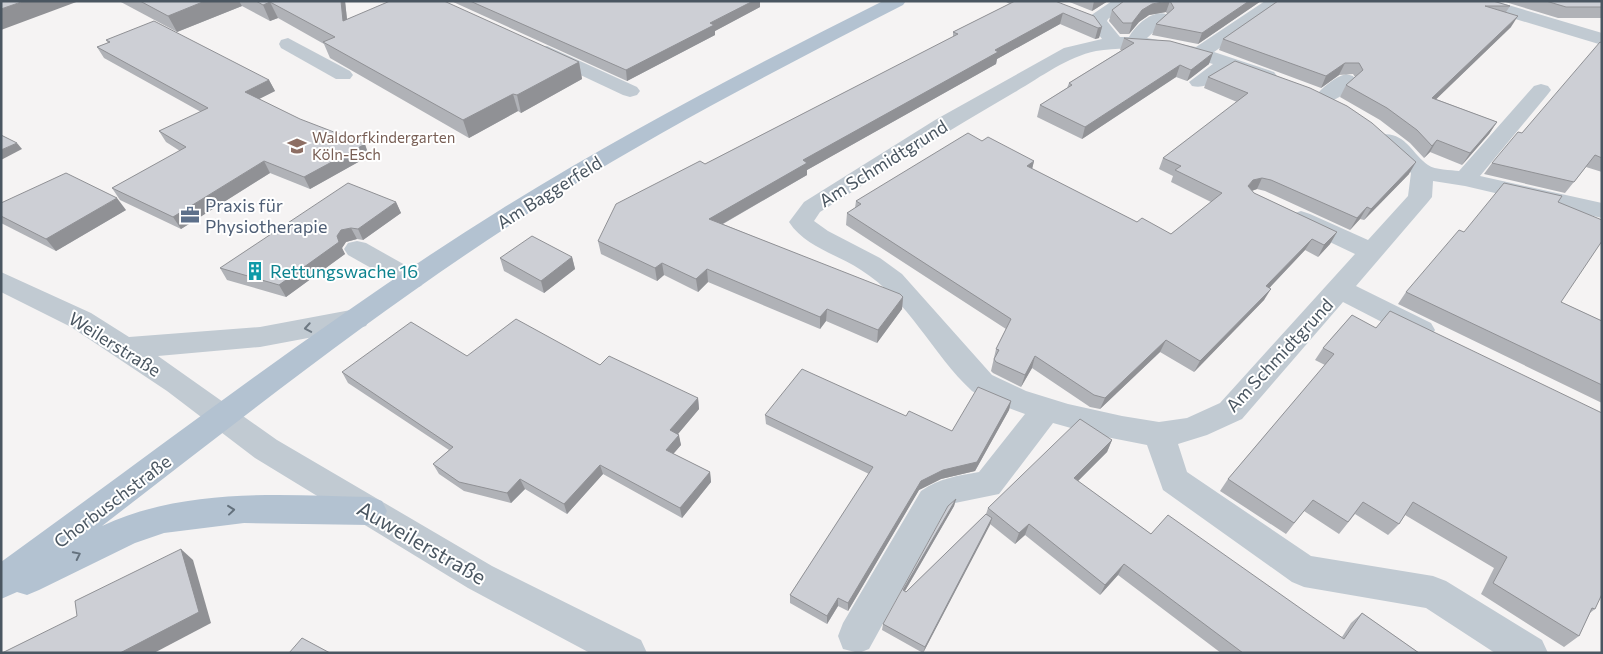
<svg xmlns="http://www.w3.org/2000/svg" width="1603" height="654" viewBox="0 0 1603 654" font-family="Commissioner,sans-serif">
<rect width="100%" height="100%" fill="#f5f3f3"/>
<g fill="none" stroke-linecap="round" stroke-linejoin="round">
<g fill="#c1cad2" fill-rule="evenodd">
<path d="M 1112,1 L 1134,1 L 1108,19 L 1107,21 L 1120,37 L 1129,37 C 1136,25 1152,10 1166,14 L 1169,18 L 1147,38 L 1196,47 L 1265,1 L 1286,1 L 1214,52 L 1274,72 L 1277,76 L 1274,80 L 1267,82 L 1230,70 C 1218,78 1207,90 1192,86 L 1189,82 L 1213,64 C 1175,52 1136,44 1096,51 C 1067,57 1041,77 1015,92 C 949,130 885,171 820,212 L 814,221 L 828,231 L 880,258 L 902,274 L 992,375 L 1026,391 L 1068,404 L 1122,416 L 1159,422 L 1187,418 L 1220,403 L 1355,254 L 1292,224 L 1289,219 L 1292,214 L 1301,211 L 1310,214 L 1368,240 L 1408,196 L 1411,173 L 1377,140 L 1380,135 C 1404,130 1412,154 1428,165 C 1435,170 1451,170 1459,171 L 1534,86 L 1541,84 L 1548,86 L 1551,90 L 1548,94 L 1480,176 L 1602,203 L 1602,218 L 1465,186 L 1433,181 L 1432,197 L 1428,202 L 1356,286 L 1431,323 L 1435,330 L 1431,337 L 1421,340 L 1411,337 L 1343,302 L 1242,419 L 1207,435 L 1178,444 L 1187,472 L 1311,556 L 1433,576 L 1446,581 L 1542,640 L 1548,653 L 1495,653 L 1426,608 L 1304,587 L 1292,582 L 1163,490 L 1147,445 L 1096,435 L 1053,423 L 999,494 L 955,503 L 945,511 L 869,649 L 859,653 L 843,649 L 838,636 L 843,623 L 921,491 C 940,478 957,476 979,472 L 1025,414 L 985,399 L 972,391 C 932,354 909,300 861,270 C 837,254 805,247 789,222 L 804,202 L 935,120 L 1064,48 L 1102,39 L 1089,22 L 1090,16 Z"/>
<path d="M 1466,1 L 1495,1 L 1602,33 L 1602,45 L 1469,5 Z"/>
<path d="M 288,38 L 350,71 L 353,75 L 350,79 L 336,79 L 281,48 L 279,44 L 281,40 Z"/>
<path d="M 547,46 L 637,87 L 640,91 L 637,95 L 630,97 L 623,95 L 540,56 L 537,52 L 540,48 Z"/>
<path d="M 1346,74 L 1353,76 L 1356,80 C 1348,92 1332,106 1317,102 L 1314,98 C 1321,88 1335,77 1346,74 Z"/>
<path d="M 357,241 L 366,243 L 421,274 L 425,280 L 421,286 L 412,289 L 403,286 L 348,255 L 344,249 L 348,243 Z"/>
<path d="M 1,272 L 91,313 L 129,337 L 260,327 L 356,309 L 366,312 L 370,319 L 366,326 L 356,329 L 260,347 L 158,356 L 277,440 L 492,566 L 641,640 L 647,653 L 590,653 L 468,588 L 255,458 L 167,391 L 71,327 L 1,292 Z"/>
</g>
<path fill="#b3c2d1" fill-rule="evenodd" d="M 883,1 L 906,1 L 903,5 C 788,64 672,124 562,192 C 401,292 252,410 102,526 C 186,487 280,495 370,497 L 382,501 L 387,511 L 382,521 L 370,525 L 244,523 L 164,533 L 135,543 L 39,590 L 27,595 L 17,592 L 1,599 L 1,562 C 166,443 327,318 500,210 C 623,133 753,66 883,1 Z"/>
</g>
<g fill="#b0b2b7">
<path d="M 119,1 L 345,1 L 347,19 L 579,62 L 582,79 L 521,113 L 518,111 L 469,138 L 330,58 L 324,44 L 278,18 L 270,21 L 242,6 L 177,32 Z"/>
<path d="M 451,1 L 760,1 L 760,7 L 715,31 L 715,35 L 627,81 Z"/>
<path d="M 1004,1 L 1055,1 L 1102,27 L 1099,38 L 1095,39 L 1060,24 L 997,59 L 996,64 L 807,170 L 807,175 L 723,224 L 903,297 L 902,309 L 877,343 L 826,321 L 820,329 L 708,282 L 698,292 L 664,275 L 657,281 L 601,254 L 598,241 L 705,164 L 953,37 L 953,32 L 1010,4 Z"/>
<path d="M 1067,1 L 1108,1 L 1092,11 Z"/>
<path d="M 1124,1 L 1261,1 L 1198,44 L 1152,35 L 1156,24 L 1167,14 L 1166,12 L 1149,15 L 1139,22 L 1129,34 L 1120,34 L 1109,21 L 1112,10 Z"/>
<path d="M 1278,1 L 1510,6 L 1506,12 L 1511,27 L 1436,99 L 1497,122 L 1489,134 L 1462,165 L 1430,152 L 1424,158 L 1410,143 L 1380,120 L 1340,97 L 1346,85 L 1355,77 L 1353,74 L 1339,75 L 1321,88 L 1219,50 L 1223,39 Z"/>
<path d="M 1502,1 L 1602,1 L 1602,18 L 1558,18 Z"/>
<path d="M 1124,38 L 1209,64 L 1187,81 L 1176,77 L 1082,139 L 1037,117 L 1040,105 L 1067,88 L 1069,83 L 1122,50 L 1120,50 Z"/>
<path d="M 106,40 L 269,80 L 275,91 L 259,99 L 369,156 L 310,189 L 270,173 L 181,229 L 120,200 L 112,188 L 180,151 L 166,142 L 159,131 L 201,112 L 104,58 L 97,47 L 108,43 Z"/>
<path d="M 1602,43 L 1602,172 L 1586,167 L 1565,193 L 1484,174 L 1492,163 L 1522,133 Z"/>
<path d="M 1235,61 L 1409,174 L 1364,220 L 1360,219 L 1350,230 L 1265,191 L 1257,189 L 1252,191 L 1254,193 L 1337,232 L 1330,244 L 1318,257 L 1305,250 L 1269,288 L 1264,300 L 1194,372 L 1160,352 L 1100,409 L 1090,407 L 1032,368 L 1021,387 L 993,373 L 991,371 L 996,349 L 1006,329 L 846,225 L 847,213 L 855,208 L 856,201 L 982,141 L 1034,161 L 1032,169 L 1137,222 L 1171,234 L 1211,202 L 1171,182 L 1173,176 L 1159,169 L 1163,158 L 1237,102 L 1204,88 L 1208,77 Z"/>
<path d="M 396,202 L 401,213 L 363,240 L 357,239 L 346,242 L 342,248 L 345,254 L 286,297 L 227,280 L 220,268 Z"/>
<path d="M 1558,202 L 1561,302 L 1602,321 L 1602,403 L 1398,304 L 1406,292 L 1464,232 Z"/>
<path d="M 1,203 L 126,210 L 56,251 L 1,223 Z"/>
<path d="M 572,257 L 575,269 L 544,293 L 504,271 L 500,258 Z"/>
<path d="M 1352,315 L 1595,609 L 1590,613 L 1579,636 L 1564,647 L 1481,594 L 1494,568 L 1405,515 L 1399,524 L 1388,535 L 1355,514 L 1339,534 L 1304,511 L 1286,534 L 1220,491 L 1228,479 L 1325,365 L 1315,360 L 1323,348 Z"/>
<path d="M 467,356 L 600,365 L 698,398 L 699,409 L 678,434 L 681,445 L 673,454 L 710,472 L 711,482 L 682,518 L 603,474 L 567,514 L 525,489 L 511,503 L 464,491 L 439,474 L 433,464 L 449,450 L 348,383 L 342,372 Z"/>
<path d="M 1011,401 L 1009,410 L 975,471 L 941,479 L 919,490 L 848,611 L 838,606 L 827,624 L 790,603 L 790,595 L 869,474 L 766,424 L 765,415 L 906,416 L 952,431 Z"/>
<path d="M 1112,440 L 1107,452 L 1078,481 L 1151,534 L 1342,637 L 1351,623 L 1362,613 L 1419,653 L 1221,653 L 1118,575 L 1100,595 L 1025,535 L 1015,544 L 990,524 L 923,653 L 882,630 L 883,624 L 956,499 L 954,506 L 905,591 L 906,592 L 986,514 L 988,508 Z"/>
</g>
<g fill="#909195">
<path d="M 24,1 L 79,1 L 1,30 L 1,9 Z"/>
<path d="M 205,1 L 239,1 L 242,6 L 177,32 L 168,16 Z"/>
<path d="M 341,1 L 345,1 L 349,38 L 343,21 Z"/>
<path d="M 753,1 L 760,1 L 760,7 L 715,31 L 715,35 L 627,81 L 626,70 L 710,23 Z"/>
<path d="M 1094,1 L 1108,1 L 1092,11 Z"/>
<path d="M 1170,1 L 1166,12 L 1149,15 L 1139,22 L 1129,34 L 1132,23 L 1142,10 L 1152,4 Z"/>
<path d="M 1249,1 L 1261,1 L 1198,44 L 1202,33 Z"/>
<path d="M 270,2 L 278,18 L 270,21 L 263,5 Z"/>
<path d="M 1063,13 L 1060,24 L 997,59 L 996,64 L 807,170 L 807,175 L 710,231 L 709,219 L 803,160 L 995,50 Z"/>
<path d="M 1518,16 L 1511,27 L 1425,110 L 1432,98 Z"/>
<path d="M 1102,27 L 1099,38 L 1095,39 L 1098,28 Z"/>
<path d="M 1213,53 L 1209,64 L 1187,81 L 1191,70 Z"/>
<path d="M 579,62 L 582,79 L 521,113 L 517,95 Z"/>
<path d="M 1345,63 L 1339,75 L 1321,88 L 1326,76 Z"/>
<path d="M 1180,65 L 1176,77 L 1082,139 L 1085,127 Z"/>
<path d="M 269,80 L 275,91 L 251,103 L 245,92 Z"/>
<path d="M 513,94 L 518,111 L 469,138 L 463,120 Z"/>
<path d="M 1497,122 L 1489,134 L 1462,165 L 1470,153 Z"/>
<path d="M 1437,140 L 1430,152 L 1424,158 L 1432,146 Z"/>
<path d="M 17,143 L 22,149 L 1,160 L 1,150 Z"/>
<path d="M 365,144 L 369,156 L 310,189 L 304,177 Z"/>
<path d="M 264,161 L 270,173 L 181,229 L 173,217 Z"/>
<path d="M 1034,161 L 1031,173 L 1027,166 Z"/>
<path d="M 1416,162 L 1409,174 L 1364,220 L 1371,209 Z"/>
<path d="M 1262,178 L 1257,189 L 1248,192 L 1248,186 L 1253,180 Z"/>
<path d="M 117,198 L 126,210 L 56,251 L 46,239 Z"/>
<path d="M 396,202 L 401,213 L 363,240 L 358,229 Z"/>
<path d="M 1367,207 L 1360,219 L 1350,230 L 1357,218 Z"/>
<path d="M 351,228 L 357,239 L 346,242 L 342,248 L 345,254 L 286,297 L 279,285 L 341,230 Z"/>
<path d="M 1337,232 L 1330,244 L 1318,257 L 1324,245 Z"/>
<path d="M 1312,239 L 1305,250 L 1260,298 L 1266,286 Z"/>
<path d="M 572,257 L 575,269 L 544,293 L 541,281 Z"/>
<path d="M 662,263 L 664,275 L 657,281 L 655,268 Z"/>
<path d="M 707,269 L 708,282 L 698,292 L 696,279 Z"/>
<path d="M 1271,289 L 1264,300 L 1194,372 L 1200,361 Z"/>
<path d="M 903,297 L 902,309 L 877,343 L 878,330 Z"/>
<path d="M 827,309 L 826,321 L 820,329 L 820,317 Z"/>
<path d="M 1166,340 L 1160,352 L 1100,409 L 1105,398 Z"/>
<path d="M 1035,356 L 1032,368 L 1021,387 L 1025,375 Z"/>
<path d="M 698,398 L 699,409 L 672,441 L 670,430 Z"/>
<path d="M 1011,401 L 1009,410 L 975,471 L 941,479 L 919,490 L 848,611 L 848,603 L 921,481 Z"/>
<path d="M 679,435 L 681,445 L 668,460 L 666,450 Z"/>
<path d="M 1112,440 L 1107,452 L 1069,490 L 1074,478 Z"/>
<path d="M 600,465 L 603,474 L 567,514 L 564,504 Z"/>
<path d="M 710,472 L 711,482 L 682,518 L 680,508 Z"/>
<path d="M 520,479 L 525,489 L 511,503 L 507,493 Z"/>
<path d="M 956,499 L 954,506 L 902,596 L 903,590 Z"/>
<path d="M 992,518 L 990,525 L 923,653 L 925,647 Z"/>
<path d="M 1029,524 L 1025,535 L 1015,544 L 1019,533 Z"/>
<path d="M 181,549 L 193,560 L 211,623 L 154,653 L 120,653 Z"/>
<path d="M 1124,564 L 1118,575 L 1100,595 L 1105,585 Z"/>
<path d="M 838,598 L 838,606 L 827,624 L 827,616 Z"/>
</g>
<g fill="#cdcfd5" stroke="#909195">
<path d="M 1,1 L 24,1 L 1,9 Z"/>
<path d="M 140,1 L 205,1 L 168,16 Z"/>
<path d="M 256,1 L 341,1 L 343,21 L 390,1 L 444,1 L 579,62 L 517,95 L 513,94 L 463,120 L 323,42 L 335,37 L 270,2 L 263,5 Z"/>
<path d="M 470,1 L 753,1 L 710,23 L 714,25 L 626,70 Z"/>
<path d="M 1015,1 L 1055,1 L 1094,16 L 1102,27 L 1098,28 L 1063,13 L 995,50 L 998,52 L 803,160 L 807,163 L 709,219 L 900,294 L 903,297 L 878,330 L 827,309 L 820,317 L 707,269 L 696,279 L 662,263 L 655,268 L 598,241 L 616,204 L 700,161 L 705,164 L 958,34 L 953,32 Z"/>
<path d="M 1124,1 L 1168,1 L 1152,4 L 1142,10 L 1132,23 L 1123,23 L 1112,10 Z"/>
<path d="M 1170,1 L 1249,1 L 1202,33 L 1156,24 L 1174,8 Z"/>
<path d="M 1278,1 L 1493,1 L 1510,6 L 1485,6 L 1518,16 L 1432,98 L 1497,122 L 1470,153 L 1437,140 L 1432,146 L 1417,130 L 1387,108 L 1346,85 L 1363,70 L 1359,63 L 1345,63 L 1326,76 L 1223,39 Z"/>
<path d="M 1546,1 L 1602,1 L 1602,7 L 1566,7 Z"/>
<path d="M 154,21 L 269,80 L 245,92 L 300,119 L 365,144 L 304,177 L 264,161 L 173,217 L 112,188 L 186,147 L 159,131 L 208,108 L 97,47 L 110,42 L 106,40 Z"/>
<path d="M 1124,38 L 1170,41 L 1213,53 L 1191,70 L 1180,65 L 1085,127 L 1040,105 L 1072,85 L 1069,83 L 1134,43 Z"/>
<path d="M 1600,42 L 1602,43 L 1602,158 L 1595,155 L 1574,182 L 1492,163 L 1518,132 L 1522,133 Z"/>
<path d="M 1235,61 L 1310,88 L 1347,106 L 1372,123 L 1416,162 L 1371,209 L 1367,207 L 1357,218 L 1271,180 L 1262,178 L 1253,180 L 1248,186 L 1254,193 L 1337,232 L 1324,245 L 1312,239 L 1266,286 L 1271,289 L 1200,361 L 1166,340 L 1105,398 L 1094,395 L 1035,356 L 1025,375 L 996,362 L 994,359 L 999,350 L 996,349 L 1011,319 L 847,213 L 861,204 L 856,201 L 968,133 L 982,141 L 988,137 L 1034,161 L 1027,166 L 1137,222 L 1142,218 L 1171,234 L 1222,193 L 1175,170 L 1181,166 L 1163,158 L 1248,93 L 1208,77 Z"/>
<path d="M 1,135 L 17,143 L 1,150 Z"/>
<path d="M 66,173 L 117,198 L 46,239 L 1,216 L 1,203 Z"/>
<path d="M 348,183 L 396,202 L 358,229 L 351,228 L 341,230 L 337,236 L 339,242 L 279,285 L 220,268 Z"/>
<path d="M 1504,183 L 1562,196 L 1558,202 L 1602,220 L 1602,241 L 1561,302 L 1602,321 L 1602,385 L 1406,292 L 1459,230 L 1464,232 Z"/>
<path d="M 532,236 L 572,257 L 541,281 L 500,258 Z"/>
<path d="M 1390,311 L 1602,413 L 1602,594 L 1595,609 L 1592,608 L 1579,636 L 1493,583 L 1507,557 L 1413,502 L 1399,524 L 1363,502 L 1348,522 L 1313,500 L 1294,523 L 1228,479 L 1334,354 L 1323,348 L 1352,315 L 1376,328 Z"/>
<path d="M 516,319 L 600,365 L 609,356 L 698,398 L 670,430 L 679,435 L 666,450 L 710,472 L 680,508 L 600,465 L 564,504 L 520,479 L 507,493 L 459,482 L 433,464 L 453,447 L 342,372 L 411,322 L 467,356 Z"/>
<path d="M 802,369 L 906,416 L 909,411 L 952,431 L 978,387 L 1011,401 L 977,462 L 943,470 L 921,481 L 848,603 L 838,598 L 827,616 L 790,595 L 873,467 L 765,415 Z"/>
<path d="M 1080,419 L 1112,440 L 1074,478 L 1151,534 L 1168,515 L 1344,639 L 1362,613 L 1419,653 L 1243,653 L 1124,564 L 1105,585 L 1029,524 L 1019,533 L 988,508 Z"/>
<path d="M 956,499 L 903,590 L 906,592 L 986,514 L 992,518 L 925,647 L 883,624 L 948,506 Z"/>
<path d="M 181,549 L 199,612 L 120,653 L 2,653 L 77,616 L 75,601 Z"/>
<path d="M 302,638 L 330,653 L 289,653 Z"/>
</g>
<defs><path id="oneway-chevron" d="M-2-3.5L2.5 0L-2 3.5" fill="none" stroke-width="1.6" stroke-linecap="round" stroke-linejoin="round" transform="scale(1.25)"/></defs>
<use stroke="#6e7983" href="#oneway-chevron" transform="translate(308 328) rotate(170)"/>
<g stroke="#64717d">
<use href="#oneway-chevron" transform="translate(231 510) rotate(-6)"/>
<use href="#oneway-chevron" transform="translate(77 555) rotate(-26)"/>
</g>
<defs>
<g id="school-bare" transform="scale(1.5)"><path d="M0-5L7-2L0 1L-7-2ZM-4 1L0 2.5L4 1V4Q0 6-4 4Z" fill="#8d6e63" stroke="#fff" stroke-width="2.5" paint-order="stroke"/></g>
<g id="office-bare" transform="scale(1.5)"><path d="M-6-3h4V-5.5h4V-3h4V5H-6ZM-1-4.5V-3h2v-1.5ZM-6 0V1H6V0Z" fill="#5c6f8a" stroke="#fff" stroke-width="2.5" paint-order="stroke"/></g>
<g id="building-bare" transform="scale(1.5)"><path d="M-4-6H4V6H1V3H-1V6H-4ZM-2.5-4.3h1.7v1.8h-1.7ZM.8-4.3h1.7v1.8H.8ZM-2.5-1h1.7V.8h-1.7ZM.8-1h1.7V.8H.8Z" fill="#0f9aa8" stroke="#fff" stroke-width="2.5" paint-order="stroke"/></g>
</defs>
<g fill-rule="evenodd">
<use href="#school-bare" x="297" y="146"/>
<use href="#office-bare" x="190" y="215"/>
<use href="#building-bare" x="255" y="271"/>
</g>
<g text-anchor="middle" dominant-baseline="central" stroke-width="4" stroke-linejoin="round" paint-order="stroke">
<g font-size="15" fill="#785e54" stroke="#fff" text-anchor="start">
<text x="312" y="137">Waldorfkindergarten<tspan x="312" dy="17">Köln-Esch</tspan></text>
</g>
<g font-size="18" fill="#4a5661" stroke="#fff">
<text transform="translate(883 163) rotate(-32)">Am Schmidtgrund</text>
<text transform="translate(549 192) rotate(-32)">Am Baggerfeld</text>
<text transform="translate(115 344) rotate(32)">Weilerstraße</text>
<text transform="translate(1279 355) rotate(-47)">Am Schmidtgrund</text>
<text transform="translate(112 501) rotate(-37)">Chorbuschstraße</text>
</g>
<g font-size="18" fill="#4e5e75" stroke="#fff" text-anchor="start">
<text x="205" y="205">Praxis für<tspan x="205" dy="21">Physiotherapie</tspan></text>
</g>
<g font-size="18" fill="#0d838f" stroke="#fff" text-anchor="start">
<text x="270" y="271">Rettungswache 16</text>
</g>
<g font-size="21" fill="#4a5661" stroke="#fff">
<text transform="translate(422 542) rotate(30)">Auweilerstraße</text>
</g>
</g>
<rect width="1603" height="654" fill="none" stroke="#4a5661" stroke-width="5"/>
</svg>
